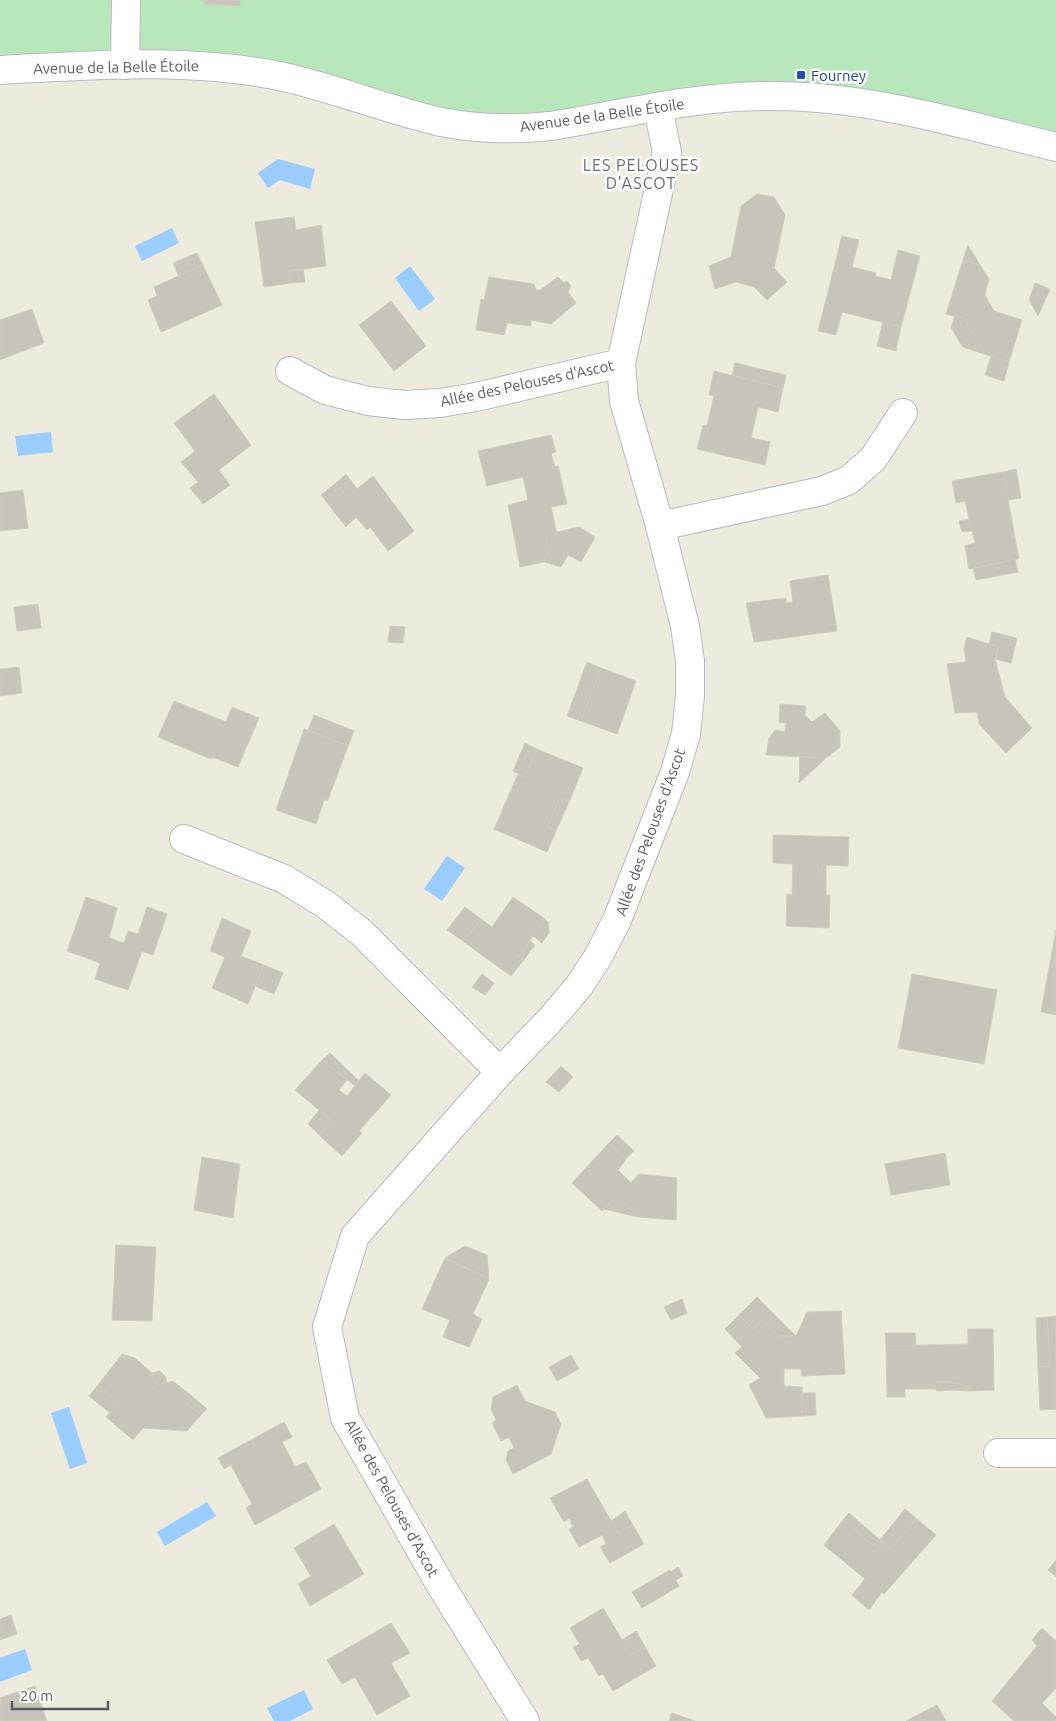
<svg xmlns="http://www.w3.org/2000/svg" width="1056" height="1721" viewBox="0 0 1056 1721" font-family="Ubuntu,sans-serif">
<rect width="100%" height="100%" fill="#edeade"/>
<path fill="#b8e7bb" d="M 0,0 L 1056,0 L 1056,147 L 849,100 L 525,128 L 285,77 L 0,70 Z"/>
<g fill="#9ccdff">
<path d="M 278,159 L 315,169 L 310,189 L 280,180 L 268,188 L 258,173 Z"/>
<path d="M 172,228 L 179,243 L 142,261 L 135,246 Z"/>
<path d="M 410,266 L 435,299 L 419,311 L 395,278 Z"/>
<path d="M 51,432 L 53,452 L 18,456 L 15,436 Z"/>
<path d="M 447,856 L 465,868 L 442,901 L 424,889 Z"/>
<path d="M 69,1407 L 87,1463 L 70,1469 L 51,1413 Z"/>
<path d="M 207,1502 L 216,1516 L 165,1546 L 157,1532 Z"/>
<path d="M 25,1649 L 32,1670 L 0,1682 L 0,1658 Z"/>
<path d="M 304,1690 L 313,1709 L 290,1721 L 274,1721 L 267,1708 Z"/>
</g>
<g fill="#c8c4bb" stroke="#d2ccbc">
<path d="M 204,0 L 240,0 L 240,6 L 204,4 Z"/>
<path d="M 757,194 L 774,197 L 785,215 L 774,268 L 787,282 L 767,300 L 754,287 L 736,282 L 715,289 L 709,266 L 731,257 L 741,206 Z"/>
<path d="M 294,217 L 296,230 L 321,225 L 326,266 L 289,271 L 290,283 L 264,287 L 255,222 Z"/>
<path d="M 842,236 L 859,240 L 852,267 L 876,273 L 875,276 L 891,280 L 898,250 L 920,256 L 901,327 L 842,312 L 836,335 L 818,331 Z"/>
<path d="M 968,245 L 980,265 L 963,260 Z"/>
<path d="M 197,253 L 203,265 L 179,276 L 173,263 Z"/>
<path d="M 963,260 L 980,265 L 989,279 L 985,295 L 994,311 L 1022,320 L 1009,362 L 978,352 L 969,335 L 972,334 L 965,319 L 946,314 Z"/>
<path d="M 203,265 L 222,305 L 161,332 L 148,300 L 157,296 L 154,287 Z"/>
<path d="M 303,269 L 305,282 L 290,283 L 289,271 Z"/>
<path d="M 489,277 L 534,284 L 536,290 L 540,290 L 558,277 L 564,283 L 567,281 L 571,286 L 568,292 L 576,303 L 551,324 L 531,320 L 531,326 L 507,323 L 504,335 L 476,330 L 481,299 L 484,300 Z"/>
<path d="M 1035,283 L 1050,289 L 1038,316 L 1029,300 Z"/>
<path d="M 391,301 L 426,346 L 394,371 L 359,325 Z"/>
<path d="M 32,309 L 44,343 L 0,360 L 0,320 Z"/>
<path d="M 955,316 L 965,319 L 972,334 L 969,335 L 978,352 L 963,347 L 951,328 Z"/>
<path d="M 883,322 L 901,327 L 896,351 L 877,346 Z"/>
<path d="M 991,356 L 1009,362 L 1004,381 L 985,375 Z"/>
<path d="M 735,363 L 786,375 L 783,388 L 732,376 Z"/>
<path d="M 714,371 L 783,388 L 778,412 L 758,407 L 751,438 L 770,442 L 765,465 L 697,449 L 703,425 L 707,426 L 714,396 L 709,395 Z"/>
<path d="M 214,394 L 251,445 L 219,470 L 230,485 L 203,504 L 190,488 L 198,482 L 181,462 L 195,451 L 174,423 Z"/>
<path d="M 551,435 L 556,452 L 551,454 L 555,467 L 558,466 L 567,504 L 551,507 L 557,534 L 551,536 L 553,546 L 544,562 L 520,567 L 508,505 L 528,500 L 523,477 L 487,486 L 478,451 Z"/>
<path d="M 1016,469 L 1021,498 L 1008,500 L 1003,472 Z"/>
<path d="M 1003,472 L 1019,559 L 969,569 L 965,546 L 975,543 L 965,501 L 956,503 L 952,481 Z"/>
<path d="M 346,474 L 357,489 L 347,497 L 336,483 Z"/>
<path d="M 373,476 L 414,531 L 388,551 L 370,527 L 367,530 L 356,517 L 346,527 L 321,495 L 336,483 L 347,497 Z"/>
<path d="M 23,490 L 28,528 L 0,531 L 0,493 Z"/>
<path d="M 970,519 L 972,531 L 962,532 L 959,521 Z"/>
<path d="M 579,527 L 595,537 L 581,562 L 568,555 L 561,567 L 544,562 L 553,546 L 551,536 L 557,534 L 557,532 Z"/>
<path d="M 1015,559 L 1018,572 L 976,580 L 973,569 Z"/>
<path d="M 828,575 L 837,631 L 754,642 L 746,603 L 786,598 L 786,603 L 793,602 L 790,581 Z"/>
<path d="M 38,604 L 41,628 L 17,631 L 14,607 Z"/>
<path d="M 390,626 L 405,627 L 403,643 L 388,642 Z"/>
<path d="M 992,632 L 1017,638 L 1011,663 L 995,659 L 998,647 L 989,644 Z"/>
<path d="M 967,637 L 998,647 L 995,659 L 1005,697 L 1032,728 L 1006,753 L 979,724 L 977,712 L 955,713 L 947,664 L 966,662 L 964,649 Z"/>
<path d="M 587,662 L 601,668 L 581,721 L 567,716 Z"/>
<path d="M 19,667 L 22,693 L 0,696 L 0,669 Z"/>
<path d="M 601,668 L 636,681 L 617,734 L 581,721 Z"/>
<path d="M 174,701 L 226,722 L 232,707 L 259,718 L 238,767 L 212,757 L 211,759 L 158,737 Z"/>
<path d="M 780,704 L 806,706 L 805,715 L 812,722 L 825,713 L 840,731 L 840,747 L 826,758 L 766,755 L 769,738 L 775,730 L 785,732 L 786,723 L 779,722 Z"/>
<path d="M 314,715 L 354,731 L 348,746 L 308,730 Z"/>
<path d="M 304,729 L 348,746 L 328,800 L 324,800 L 316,824 L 276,810 Z"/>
<path d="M 525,743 L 537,749 L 525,777 L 513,771 Z"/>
<path d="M 537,749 L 583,768 L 569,802 L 560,798 L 547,827 L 556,831 L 547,852 L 494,829 L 518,774 L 525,777 Z"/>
<path d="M 800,757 L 826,758 L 799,783 Z"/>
<path d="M 560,798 L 569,802 L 556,831 L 547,827 Z"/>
<path d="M 773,835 L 849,837 L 848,866 L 822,865 L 821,874 L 826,875 L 826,895 L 830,895 L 829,928 L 786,926 L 787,894 L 792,895 L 793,864 L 773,863 Z"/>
<path d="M 822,865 L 826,865 L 826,875 L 821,874 Z"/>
<path d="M 86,897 L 117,908 L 109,938 L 124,943 L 128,931 L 138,934 L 147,907 L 167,914 L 153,955 L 142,951 L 128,990 L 95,979 L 100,963 L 67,951 Z"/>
<path d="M 513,897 L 545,919 L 518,957 L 523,961 L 511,976 L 464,942 L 481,919 L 492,927 Z"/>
<path d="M 465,907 L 481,919 L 464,942 L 447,930 Z"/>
<path d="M 222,918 L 251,931 L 241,956 L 264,965 L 248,1004 L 212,988 L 225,957 L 210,951 Z"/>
<path d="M 544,919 L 548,922 L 549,933 L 542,943 L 533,936 Z"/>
<path d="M 1056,930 L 1056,1015 L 1041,1012 Z"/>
<path d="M 530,941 L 535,945 L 523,961 L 518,957 Z"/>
<path d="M 264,965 L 283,973 L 274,994 L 255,986 Z"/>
<path d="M 482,974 L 494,983 L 485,995 L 472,987 Z"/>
<path d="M 912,974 L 997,990 L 984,1064 L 898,1048 Z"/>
<path d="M 330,1053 L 359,1081 L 355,1086 L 322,1060 Z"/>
<path d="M 322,1060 L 347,1080 L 339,1090 L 347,1096 L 365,1073 L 391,1095 L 359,1131 L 362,1133 L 342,1156 L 319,1135 L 331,1120 L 295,1090 Z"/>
<path d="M 561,1066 L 573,1077 L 559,1092 L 546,1082 Z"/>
<path d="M 319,1110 L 331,1120 L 319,1135 L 308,1124 Z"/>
<path d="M 617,1135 L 634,1151 L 626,1159 L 609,1143 Z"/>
<path d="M 609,1143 L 626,1159 L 618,1170 L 631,1183 L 639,1174 L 677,1178 L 676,1220 L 638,1217 L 616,1196 L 602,1211 L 572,1183 Z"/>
<path d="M 945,1153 L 950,1185 L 891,1195 L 885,1164 Z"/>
<path d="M 202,1157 L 240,1164 L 233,1218 L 194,1210 Z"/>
<path d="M 616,1196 L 638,1217 L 604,1209 Z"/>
<path d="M 116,1245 L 156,1247 L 152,1321 L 112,1320 Z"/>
<path d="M 465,1246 L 487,1255 L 489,1279 L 445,1258 Z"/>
<path d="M 445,1258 L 489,1279 L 473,1314 L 482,1319 L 469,1347 L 443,1337 L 450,1320 L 422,1309 Z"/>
<path d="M 757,1297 L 796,1336 L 779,1336 L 763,1319 L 753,1329 L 739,1315 Z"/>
<path d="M 682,1299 L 687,1313 L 671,1320 L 664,1307 Z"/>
<path d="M 841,1311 L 845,1374 L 802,1376 L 801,1369 L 784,1369 L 784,1386 L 802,1387 L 802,1416 L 766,1418 L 749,1385 L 760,1378 L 735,1353 L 742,1347 L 725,1329 L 739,1315 L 753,1329 L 763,1319 L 779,1336 L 796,1336 L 807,1312 Z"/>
<path d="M 1056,1316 L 1056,1409 L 1040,1410 L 1038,1367 L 1050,1366 L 1047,1317 Z"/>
<path d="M 1047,1317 L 1050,1366 L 1038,1367 L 1036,1318 Z"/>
<path d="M 968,1329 L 993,1329 L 994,1390 L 969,1391 L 969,1387 L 951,1382 L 936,1382 L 935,1389 L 905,1389 L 905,1397 L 887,1397 L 886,1346 L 968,1344 Z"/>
<path d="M 885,1333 L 915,1333 L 916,1346 L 886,1346 Z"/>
<path d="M 122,1354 L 135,1358 L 152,1373 L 152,1380 L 158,1385 L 173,1381 L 193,1397 L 187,1404 L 201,1415 L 187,1431 L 143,1428 L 133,1440 L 106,1417 L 119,1402 L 98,1385 Z"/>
<path d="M 571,1355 L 579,1369 L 557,1381 L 549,1367 Z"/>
<path d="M 160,1371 L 165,1376 L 167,1382 L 158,1385 L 152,1380 L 152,1373 Z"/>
<path d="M 936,1382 L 951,1382 L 969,1387 L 969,1391 L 952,1390 L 937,1391 L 935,1389 Z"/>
<path d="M 98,1385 L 119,1402 L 110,1413 L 89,1396 Z"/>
<path d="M 517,1385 L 525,1401 L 555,1412 L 561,1424 L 551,1454 L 513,1474 L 506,1460 L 508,1451 L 514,1448 L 509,1437 L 501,1441 L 492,1423 L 496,1420 L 491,1409 L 493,1397 Z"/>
<path d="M 802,1393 L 815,1393 L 816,1415 L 802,1416 Z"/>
<path d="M 193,1397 L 207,1409 L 201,1415 L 187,1404 Z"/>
<path d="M 284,1422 L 292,1437 L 282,1442 L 302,1480 L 313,1474 L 321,1489 L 255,1525 L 246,1508 L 252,1504 L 231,1465 L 224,1469 L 218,1458 Z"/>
<path d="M 306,1462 L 313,1474 L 302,1480 L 295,1467 Z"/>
<path d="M 587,1479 L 618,1533 L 633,1525 L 644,1544 L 610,1563 L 600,1547 L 606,1544 L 602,1535 L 579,1547 L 569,1529 L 573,1527 L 569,1518 L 564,1522 L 550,1498 Z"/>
<path d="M 905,1509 L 917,1519 L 890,1549 L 880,1540 Z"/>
<path d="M 625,1511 L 633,1525 L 618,1533 L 611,1521 Z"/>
<path d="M 849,1513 L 880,1540 L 874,1546 L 843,1520 Z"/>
<path d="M 917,1519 L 936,1535 L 884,1594 L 882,1592 L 869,1610 L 852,1595 L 865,1579 L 824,1545 L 843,1520 L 874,1546 L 880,1540 L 890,1549 Z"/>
<path d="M 334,1524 L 364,1574 L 310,1606 L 298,1584 L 311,1576 L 294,1548 Z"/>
<path d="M 1056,1560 L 1056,1577 L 1048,1570 Z"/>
<path d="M 678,1567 L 683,1576 L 676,1580 L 679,1586 L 642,1608 L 632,1592 L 670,1570 L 671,1572 Z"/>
<path d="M 603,1608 L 631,1655 L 645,1647 L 656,1666 L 613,1691 L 603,1674 L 599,1676 L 570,1628 Z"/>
<path d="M 11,1615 L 17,1634 L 0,1640 L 0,1619 Z"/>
<path d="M 391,1623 L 410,1653 L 391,1663 L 410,1696 L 377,1715 L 355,1677 L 342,1684 L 327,1660 Z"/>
<path d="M 1042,1628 L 1056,1641 L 1056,1688 L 1042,1703 L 1056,1717 L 1056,1721 L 1014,1721 L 992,1701 L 1037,1646 L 1032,1640 Z"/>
<path d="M 636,1631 L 645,1647 L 631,1655 L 622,1640 Z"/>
<path d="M 580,1644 L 588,1658 L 581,1661 L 573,1647 Z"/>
<path d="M 35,1686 L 47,1721 L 0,1721 L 0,1698 Z"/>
<path d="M 937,1705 L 946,1721 L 906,1721 Z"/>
<path d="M 672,1713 L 695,1721 L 669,1721 Z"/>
</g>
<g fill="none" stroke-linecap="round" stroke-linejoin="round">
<g stroke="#b7b9bf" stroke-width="30">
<g id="minor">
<path d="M 125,65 L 126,0"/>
<path d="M 0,70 C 94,65 191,57 284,77 C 337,89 388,110 441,122 C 477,129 514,130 551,126 C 624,114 698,95 773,96 C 870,96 962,124 1056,147"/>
<path d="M 290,371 L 325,390 L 368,401 L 404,405 L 440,403 L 476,397 L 621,363"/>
<path d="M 660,526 L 822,491 L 849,480 L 873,459 L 903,413"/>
<path d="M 184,839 L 284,879 L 325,904 L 362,933 L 500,1072"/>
<path d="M 998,1453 L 1056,1453"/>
<path d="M 525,1721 L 440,1584 L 345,1418 L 327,1327 L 355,1236 L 500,1072 L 550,1020 L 579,986 L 598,957 L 617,920 L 675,772 L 686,734 L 690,696 L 690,661 L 685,626 L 660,526 L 624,401 L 621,363 L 667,152 L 658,108"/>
</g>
</g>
<use href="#minor" stroke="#fff" stroke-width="28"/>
</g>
<rect fill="#1a4fb4" stroke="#fff" stroke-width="2" x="796" y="70" width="10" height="10" rx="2.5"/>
<g text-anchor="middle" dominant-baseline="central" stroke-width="5" stroke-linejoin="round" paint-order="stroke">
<g font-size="15" fill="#585b61" stroke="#fff">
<text transform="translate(116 67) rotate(-1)">Avenue de la Belle Étoile</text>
<text transform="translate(602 115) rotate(-8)">Avenue de la Belle Étoile</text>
<text transform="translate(527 383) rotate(-12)">Allée des Pelouses d'Ascot</text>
<text transform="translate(650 832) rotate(-70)">Allée des Pelouses d'Ascot</text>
<text transform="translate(392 1498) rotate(61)">Allée des Pelouses d'Ascot</text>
</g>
<g font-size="15" fill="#164399" stroke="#fff" text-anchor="start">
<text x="811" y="75">Fourney</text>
</g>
<g font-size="16" letter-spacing="1" fill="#696d73" stroke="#fff">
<text x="641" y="165">LES PELOUSES<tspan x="641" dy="18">D'ASCOT</tspan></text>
</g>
</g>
<path d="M12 1701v8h96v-8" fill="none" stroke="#585b61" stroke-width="2.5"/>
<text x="20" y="1701" font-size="15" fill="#585b61" stroke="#ffffff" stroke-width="4" paint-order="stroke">20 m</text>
</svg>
